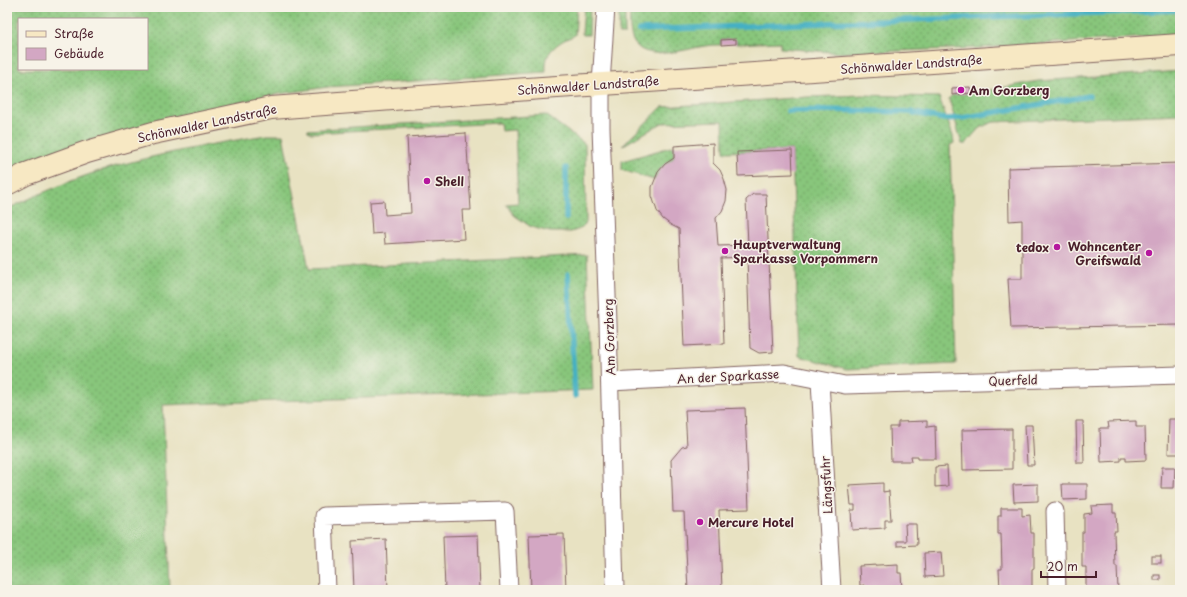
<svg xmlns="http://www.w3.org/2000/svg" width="1187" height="597" viewBox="0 0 1187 597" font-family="'Playpen Sans',sans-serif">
<defs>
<pattern id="grass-dots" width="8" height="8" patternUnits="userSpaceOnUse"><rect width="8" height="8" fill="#88c67c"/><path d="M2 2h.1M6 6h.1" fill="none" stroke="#71a066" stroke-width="1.8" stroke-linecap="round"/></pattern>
</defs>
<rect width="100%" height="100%" fill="#f7f3e8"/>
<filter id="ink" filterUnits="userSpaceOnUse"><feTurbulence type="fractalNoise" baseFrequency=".025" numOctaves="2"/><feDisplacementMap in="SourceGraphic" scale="8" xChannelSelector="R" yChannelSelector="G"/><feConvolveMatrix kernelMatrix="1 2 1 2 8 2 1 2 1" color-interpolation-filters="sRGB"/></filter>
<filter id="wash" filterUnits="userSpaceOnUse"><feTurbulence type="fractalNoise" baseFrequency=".012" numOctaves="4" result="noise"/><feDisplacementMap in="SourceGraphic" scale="16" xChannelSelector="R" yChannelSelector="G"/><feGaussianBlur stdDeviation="0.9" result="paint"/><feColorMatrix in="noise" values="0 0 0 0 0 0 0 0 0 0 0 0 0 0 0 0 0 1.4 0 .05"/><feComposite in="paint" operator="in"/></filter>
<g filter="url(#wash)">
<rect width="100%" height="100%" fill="#e8e2c2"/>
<g fill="url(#grass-dots)" stroke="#697254" fill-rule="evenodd">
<path d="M 7,7 L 577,7 L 575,35 C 571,38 565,39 561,42 C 549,50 545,57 546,72 L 328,87 L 278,94 L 228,105 L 173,118 L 7,175 ZM 19,19 L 147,19 L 147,69 L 19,69 Z"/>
<path d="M 584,7 L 590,7 L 589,35 L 583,35 L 582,33 Z"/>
<rect x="619" y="7" width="6" height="27"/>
<path d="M 630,7 L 1180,7 L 1180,35 L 978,48 L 842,53 L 780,48 L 780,42 L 736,44 L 736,40 L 721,40 L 721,45 C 716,45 711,45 705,46 C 685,49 638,66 631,35 C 629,27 630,16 630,7 Z"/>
<path d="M 1180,71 L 1180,114 L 994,122 C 980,126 974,133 966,144 L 962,144 L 949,99 L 952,95 L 970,93 L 970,92 L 991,90 L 1038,81 Z"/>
<path d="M 863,95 L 939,97 L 953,136 L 954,143 L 950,145 L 956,364 L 847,369 L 799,356 L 792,150 L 724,152 L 723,121 L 662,123 L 622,146 L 662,107 L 807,97 Z"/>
<path d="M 546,115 L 585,144 L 586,223 L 580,229 L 571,232 L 550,232 L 531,227 L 514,215 L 506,204 L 518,203 L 515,130 L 501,131 L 500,123 L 311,133 L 307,130 Z"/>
<path d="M 266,135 L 283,135 L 309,269 L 587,255 L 593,390 L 163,405 L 170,590 L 7,590 L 7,209 C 44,192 81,175 120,165 C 168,152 217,143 266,135 Z"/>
<path d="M 674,146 L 674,158 C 665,164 659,170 654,180 L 622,170 L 622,161 Z"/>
</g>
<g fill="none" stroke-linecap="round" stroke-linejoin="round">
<g stroke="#44b0c3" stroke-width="5.5">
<path d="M 639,30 L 1180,10"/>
<path d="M 788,111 L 829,110 L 910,112 L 944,119 L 962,118 L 1089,96"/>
<path d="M 566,168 L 566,218"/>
<path d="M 568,274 L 575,396"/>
</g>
</g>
<g id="blocks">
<g fill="#d3a7c3">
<path d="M 736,39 L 736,44 L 721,45 L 721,40 Z"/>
<path d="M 970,87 L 971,93 L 952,95 L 952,88 Z"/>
<path d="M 466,133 L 471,210 L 462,210 L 464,239 L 385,244 L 384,233 L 372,234 L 370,202 L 384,201 L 385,215 L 411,213 L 407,137 Z"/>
<path d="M 713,143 L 713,163 L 720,170 L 724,179 L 727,190 L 726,201 L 722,211 L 716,218 L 718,246 L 748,245 L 746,200 L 753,194 L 766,194 L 773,352 L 759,353 L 750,348 L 747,257 L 721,258 L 724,344 L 684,346 L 679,229 L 671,225 L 663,219 L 657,211 L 652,196 L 652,187 L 658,172 L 665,164 L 674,158 L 674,146 Z"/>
<path d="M 792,150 L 793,174 L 738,176 L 737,152 Z"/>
<path d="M 1180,163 L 1180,325 L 1011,328 L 1008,279 L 1022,279 L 1022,220 L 1009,221 L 1008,168 Z"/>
<path d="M 745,408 L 749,509 L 719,510 L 722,590 L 688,590 L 684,512 L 673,512 L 671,460 L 682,447 L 687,446 L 685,410 Z"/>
<path d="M 1169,419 L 1180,419 L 1180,454 L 1168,454 Z"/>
<path d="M 927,421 L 927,427 L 935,426 L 936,459 L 918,459 L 918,456 L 911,456 L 912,461 L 891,461 L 890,427 L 898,427 L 898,422 Z"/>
<path d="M 1076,421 L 1083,421 L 1084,463 L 1077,463 Z"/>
<path d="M 1136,421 L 1136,427 L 1145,427 L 1146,460 L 1126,461 L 1126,457 L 1121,457 L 1121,461 L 1101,462 L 1100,428 L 1109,428 L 1108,422 Z"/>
<path d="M 1025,425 L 1032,425 L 1034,465 L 1027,465 Z"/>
<path d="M 1012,429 L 1012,469 L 963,470 L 962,430 Z"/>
<path d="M 947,466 L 948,486 L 935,487 L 935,467 Z"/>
<path d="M 1162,467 L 1175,467 L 1174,488 L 1161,488 Z"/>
<path d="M 883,483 L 883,492 L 889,491 L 891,520 L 885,520 L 885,528 L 852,530 L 851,510 L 855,510 L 855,505 L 851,505 L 849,485 Z"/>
<path d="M 1038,484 L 1038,501 L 1014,502 L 1013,485 Z"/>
<path d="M 1062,484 L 1087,484 L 1087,499 L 1063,500 Z"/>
<path d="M 1113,505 L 1113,513 L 1116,513 L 1117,531 L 1114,531 L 1115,566 L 1117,566 L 1118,590 L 1086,590 L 1086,567 L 1082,567 L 1082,532 L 1084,532 L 1084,514 L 1092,513 L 1091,506 Z"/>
<path d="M 1001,508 L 1022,508 L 1022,516 L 1030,515 L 1031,533 L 1034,533 L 1034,568 L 1032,569 L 1032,590 L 1000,590 L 999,569 L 1002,569 L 1001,534 L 998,534 L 998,516 L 1001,516 Z"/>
<path d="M 905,524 L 916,524 L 917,545 L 897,546 L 897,541 L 906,541 Z"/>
<path d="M 564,534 L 566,590 L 531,590 L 529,535 Z"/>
<path d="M 478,535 L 480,590 L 445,590 L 443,536 Z"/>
<path d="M 386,539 L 388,590 L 354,590 L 352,541 Z"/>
<path d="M 941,552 L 943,576 L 925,577 L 924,553 Z"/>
<rect x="1152" y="556" width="9" height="7"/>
<path d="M 898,564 L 898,573 L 901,573 L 902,590 L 864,590 L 864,585 L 860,586 L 859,566 Z"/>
<rect x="1154" y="575" width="6" height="5"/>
</g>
</g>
</g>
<g filter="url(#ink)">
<use href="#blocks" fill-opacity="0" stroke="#816360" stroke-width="1"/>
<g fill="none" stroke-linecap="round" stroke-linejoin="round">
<g stroke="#816360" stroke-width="19">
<g id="minor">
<path d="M 606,7 L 601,84 L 601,128 L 608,323 L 615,590"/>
<path d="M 820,381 L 832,590"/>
<path d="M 610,382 L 784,373 L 845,385 L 1180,375"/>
<path d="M 1055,511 L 1057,590"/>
<path d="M 327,590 L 324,516 L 505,511 L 509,590"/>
</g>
</g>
<g stroke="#816360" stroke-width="24">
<path id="secondary" d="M 7,184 L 26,174 L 87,152 L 153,133 L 271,108 L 542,88 L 918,63 L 1180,45"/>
</g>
<use href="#minor" stroke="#fff" stroke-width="17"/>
<use href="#secondary" stroke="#f7e8c3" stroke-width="22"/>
</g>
</g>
<g fill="#b5179e" stroke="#f7f3e8" stroke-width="1.5">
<circle cx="961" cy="90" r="4"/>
<circle cx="427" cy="181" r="4"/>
<circle cx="1057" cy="247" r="4"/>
<circle cx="725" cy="251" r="4"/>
<circle cx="1149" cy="253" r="4"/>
<circle cx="700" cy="522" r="4"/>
</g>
<g text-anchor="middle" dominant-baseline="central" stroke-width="3" stroke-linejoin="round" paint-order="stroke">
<g font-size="12" fill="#4a1f2b" stroke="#f7f3e8">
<text transform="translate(911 64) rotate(-4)">Schönwalder Landstraße</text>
<text transform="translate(588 85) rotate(-4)">Schönwalder Landstraße</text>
<text transform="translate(207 123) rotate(-12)">Schönwalder Landstraße</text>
<text transform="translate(609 337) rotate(-92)">Am Gorzberg</text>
<text transform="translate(728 376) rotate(-3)">An der Sparkasse</text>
<text transform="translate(1013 380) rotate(-2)">Querfeld</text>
<text transform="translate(826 485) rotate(-93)">Längsfuhr</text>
</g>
<g font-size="12" font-weight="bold" fill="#4a1f2b" stroke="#f7f3e8" text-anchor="start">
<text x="969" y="90">Am Gorzberg</text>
<text x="435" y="181">Shell</text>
<text x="733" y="244">Hauptverwaltung<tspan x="733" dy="14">Sparkasse Vorpommern</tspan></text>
<text x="1141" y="246" text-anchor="end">Wohncenter<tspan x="1141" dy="14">Greifswald</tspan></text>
<text x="1049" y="247" text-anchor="end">tedox</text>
<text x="708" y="522">Mercure Hotel</text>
</g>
</g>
<rect width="1187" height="597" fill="none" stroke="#f7f3e8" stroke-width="24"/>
<rect x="18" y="18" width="130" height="52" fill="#f7f3e8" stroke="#b29e9c"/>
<rect x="26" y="31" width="20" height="6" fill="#f7e8c3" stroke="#b29e9c"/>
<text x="54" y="38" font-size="12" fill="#4a1f2b">Straße</text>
<rect x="26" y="48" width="20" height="12" fill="#d3a7c3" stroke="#b29e9c"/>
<text x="54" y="58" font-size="12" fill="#4a1f2b">Gebäude</text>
<path d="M1041 571v6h55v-6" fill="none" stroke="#4a1f2b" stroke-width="2"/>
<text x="1047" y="571" font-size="12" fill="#4a1f2b" stroke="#f7f3e8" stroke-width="3" paint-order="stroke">20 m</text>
</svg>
